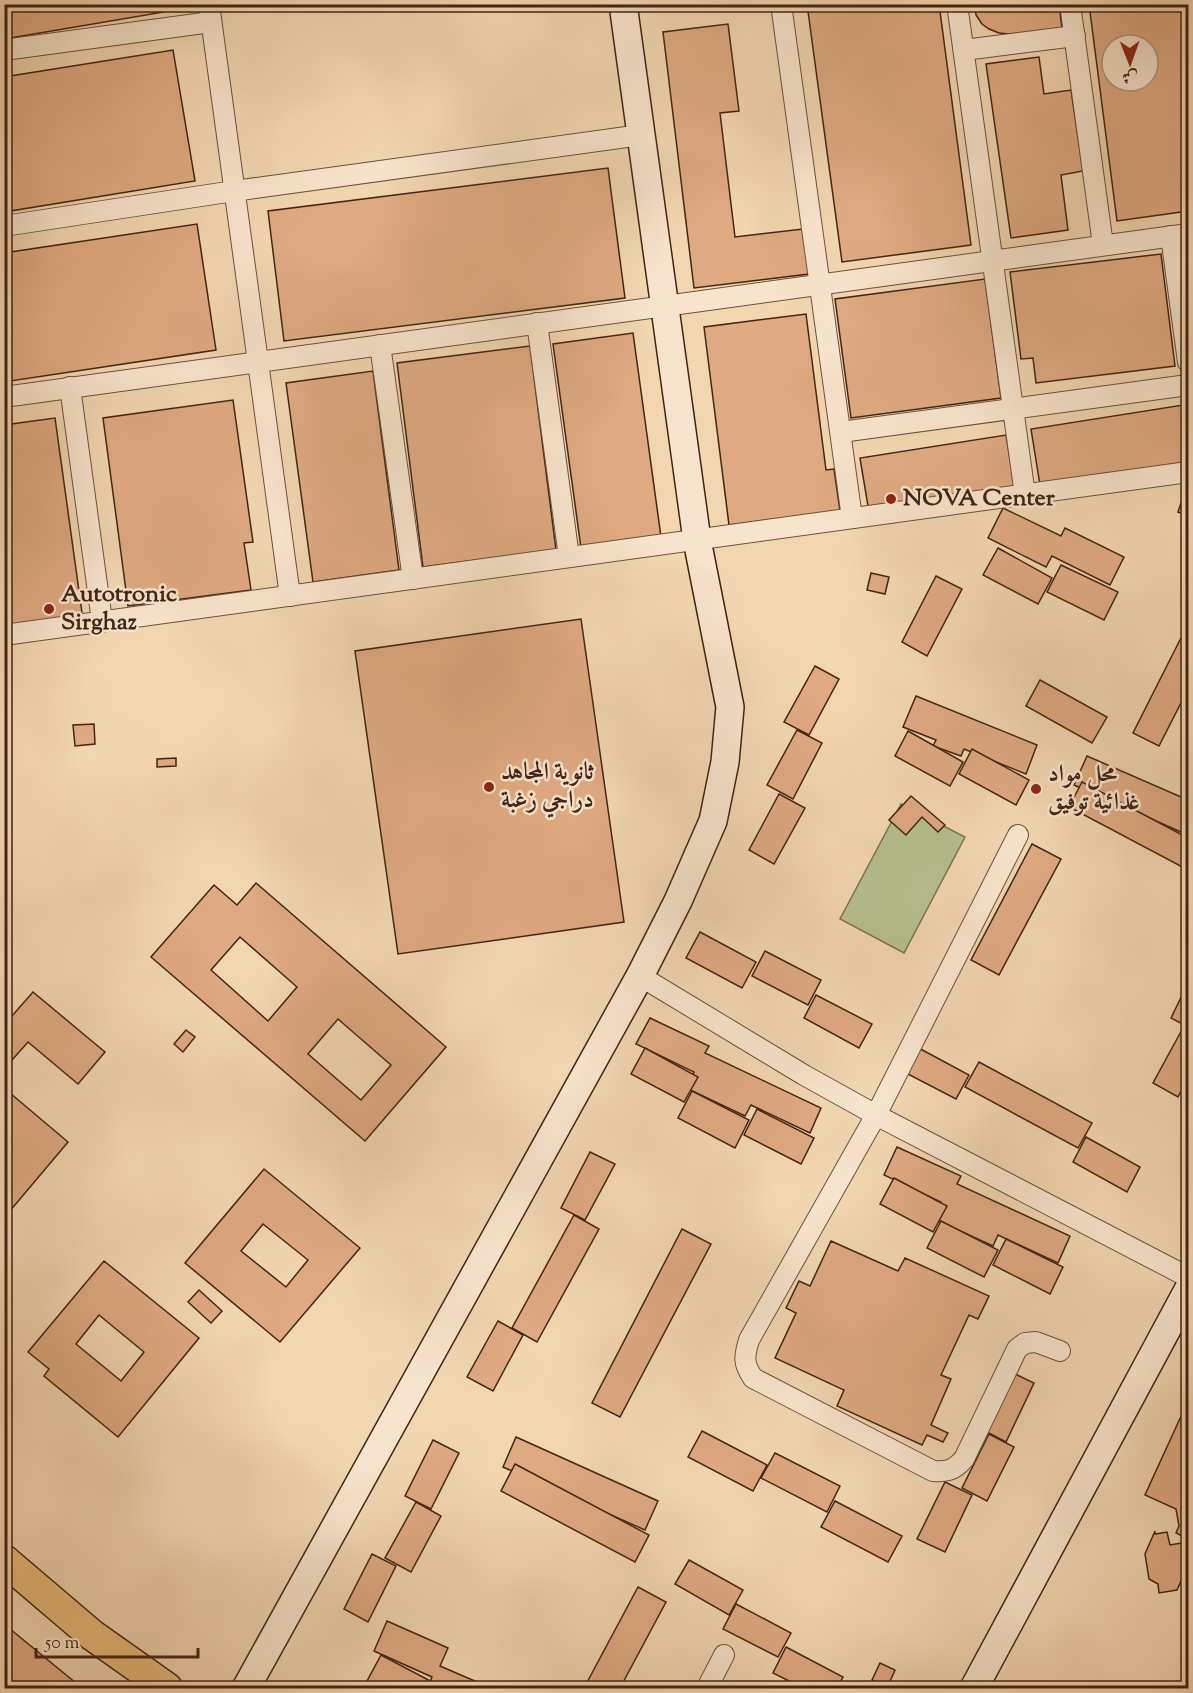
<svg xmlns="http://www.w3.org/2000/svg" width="1193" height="1693" viewBox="0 0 1193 1693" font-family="'Sorts Mill Goudy',Amiri,serif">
<rect width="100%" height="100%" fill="#f2d6b0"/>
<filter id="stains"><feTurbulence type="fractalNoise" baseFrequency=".00333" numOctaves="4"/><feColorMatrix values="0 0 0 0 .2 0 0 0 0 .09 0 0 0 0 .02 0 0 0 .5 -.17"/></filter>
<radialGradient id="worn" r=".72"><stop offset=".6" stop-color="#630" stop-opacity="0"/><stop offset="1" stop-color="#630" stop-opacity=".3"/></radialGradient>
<path fill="#b6bf8e" stroke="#7c7250" stroke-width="1.5" d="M 901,804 L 965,837 L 904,953 L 840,919 Z"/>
<g fill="#dfa981" stroke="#422412" stroke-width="1.5" fill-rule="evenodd">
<path d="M 4,4 L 163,4 L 164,12 L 4,39 Z"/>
<path d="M 807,4 L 939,4 L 971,245 L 842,262 Z"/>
<path d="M 975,4 L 1059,4 L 1062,29 L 1009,34 L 999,33 L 989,29 L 982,24 L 976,15 Z"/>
<path d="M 1089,4 L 1188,4 L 1188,211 L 1117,221 ZM 1112,45 L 1148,45 L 1148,81 L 1112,81 Z"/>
<path d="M 728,24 L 739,111 L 720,113 L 735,237 L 803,229 L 809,274 L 694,288 L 663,32 Z"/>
<path d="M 173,50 L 195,181 L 4,212 L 4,77 Z"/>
<path d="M 1039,57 L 1044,94 L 1071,90 L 1083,171 L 1061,175 L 1068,230 L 1011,238 L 986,64 Z"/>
<path d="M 608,168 L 625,298 L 284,341 L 268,211 Z"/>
<path d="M 197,224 L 216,350 L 4,382 L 4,253 Z"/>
<path d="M 1161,254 L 1175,366 L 1036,383 L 1033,358 L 1021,359 L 1010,272 Z"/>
<path d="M 985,279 L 1001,398 L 851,418 L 835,299 Z"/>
<path d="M 806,314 L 826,470 L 834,469 L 840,511 L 729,525 L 704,327 Z"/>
<path d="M 633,333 L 661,537 L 581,548 L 553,344 Z"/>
<path d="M 530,346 L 556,550 L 423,567 L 397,363 Z"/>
<path d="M 373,371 L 399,570 L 313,582 L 286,383 Z"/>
<path d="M 233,400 L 253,542 L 244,543 L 251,590 L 128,606 L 103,418 Z"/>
<path d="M 1183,405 L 1188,438 L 1188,462 L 1040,485 L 1031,429 Z"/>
<path d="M 55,418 L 83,620 L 4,630 L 4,425 Z"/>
<path d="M 1006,435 L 1015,489 L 869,512 L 860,458 Z"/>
<path d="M 1184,494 L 1188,495 L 1188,516 L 1178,512 Z"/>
<path d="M 1003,508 L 1061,536 L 1065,528 L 1124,557 L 1110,585 L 1052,556 L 1046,567 L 988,538 Z"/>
<path d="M 998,548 L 1052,578 L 1038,604 L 983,575 Z"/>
<path d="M 1061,565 L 1118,592 L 1104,620 L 1047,592 Z"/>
<path d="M 871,573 L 889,577 L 885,594 L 867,590 Z"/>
<path d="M 936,576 L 962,589 L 927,656 L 902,642 Z"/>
<path d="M 581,619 L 624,922 L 398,954 L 355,651 Z"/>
<path d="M 1188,624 L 1188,689 L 1159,746 L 1133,733 Z"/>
<path d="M 815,666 L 839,679 L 809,735 L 784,722 Z"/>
<path d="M 1040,680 L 1107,717 L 1092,743 L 1026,706 Z"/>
<path d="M 916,696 L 1037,745 L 1026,774 L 964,749 L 961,756 L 933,746 L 936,740 L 903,727 Z"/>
<path d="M 94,724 L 95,744 L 75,746 L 73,725 Z"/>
<path d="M 797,730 L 822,743 L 793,799 L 767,785 Z"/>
<path d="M 908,731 L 963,762 L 950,786 L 895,756 Z"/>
<path d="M 972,749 L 1029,780 L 1016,805 L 959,774 Z"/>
<path d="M 1087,756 L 1188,800 L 1188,835 L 1074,785 Z"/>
<path d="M 176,758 L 176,766 L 157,767 L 157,759 Z"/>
<path d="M 1082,782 L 1188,838 L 1188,870 L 1069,807 Z"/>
<path d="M 779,794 L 805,808 L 774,864 L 749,850 Z"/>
<path d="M 911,796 L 945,825 L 938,832 L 922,817 L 906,835 L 889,820 Z"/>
<path d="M 1032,844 L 1061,859 L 999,975 L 971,960 Z"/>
<path d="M 256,883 L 446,1047 L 365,1141 L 151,957 L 214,885 L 237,905 ZM 240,937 L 297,987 L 268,1021 L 211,970 ZM 338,1019 L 391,1065 L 361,1100 L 308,1054 Z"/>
<path d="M 700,932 L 756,962 L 742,988 L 686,958 Z"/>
<path d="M 765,951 L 821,980 L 808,1005 L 752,976 Z"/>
<path d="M 1188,983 L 1188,1027 L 1171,1018 Z"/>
<path d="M 33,992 L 105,1052 L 78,1084 L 28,1042 L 4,1069 L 4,1025 Z"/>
<path d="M 816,995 L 872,1024 L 859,1048 L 804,1018 Z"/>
<path d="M 650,1018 L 709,1046 L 705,1053 L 821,1108 L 810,1133 L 751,1105 L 745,1116 L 686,1088 L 694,1072 L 636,1044 Z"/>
<path d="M 1184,1026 L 1188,1029 L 1188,1077 L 1178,1097 L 1153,1083 Z"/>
<path d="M 186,1030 L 195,1037 L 183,1052 L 174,1044 Z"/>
<path d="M 915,1046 L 969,1075 L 956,1099 L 902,1071 Z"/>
<path d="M 645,1048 L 698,1077 L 684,1102 L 631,1074 Z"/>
<path d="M 979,1062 L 1092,1123 L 1078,1148 L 965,1087 Z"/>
<path d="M 4,1088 L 68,1142 L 4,1218 Z"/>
<path d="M 692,1091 L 749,1120 L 735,1148 L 678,1118 Z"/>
<path d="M 757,1109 L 814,1138 L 801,1164 L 744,1135 Z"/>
<path d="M 1086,1137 L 1140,1167 L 1127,1192 L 1073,1162 Z"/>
<path d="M 897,1147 L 961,1176 L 957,1184 L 1070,1236 L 1058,1263 L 998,1235 L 993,1246 L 934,1219 L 941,1202 L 884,1175 Z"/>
<path d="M 590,1152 L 615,1164 L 585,1220 L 561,1208 Z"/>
<path d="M 264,1169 L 360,1248 L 280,1342 L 185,1263 ZM 263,1224 L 308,1260 L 286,1287 L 241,1251 Z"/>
<path d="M 894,1178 L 947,1206 L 933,1232 L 880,1204 Z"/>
<path d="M 574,1215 L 599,1229 L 537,1342 L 512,1328 Z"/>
<path d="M 941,1221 L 998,1250 L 984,1277 L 927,1248 Z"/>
<path d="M 682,1229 L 711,1244 L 620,1417 L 592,1403 Z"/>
<path d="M 1006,1239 L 1063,1267 L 1050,1294 L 993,1265 Z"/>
<path d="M 831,1241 L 898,1271 L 905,1258 L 989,1296 L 978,1319 L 969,1315 L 941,1375 L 951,1379 L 931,1425 L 948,1433 L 943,1442 L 927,1435 L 922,1445 L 837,1406 L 844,1390 L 775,1358 L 796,1313 L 786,1308 L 799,1281 L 810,1286 Z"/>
<path d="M 104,1261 L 199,1338 L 118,1437 L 44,1376 L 49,1369 L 28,1352 ZM 99,1315 L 144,1352 L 121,1381 L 76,1344 Z"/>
<path d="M 199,1290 L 222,1311 L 211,1323 L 188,1302 Z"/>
<path d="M 498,1321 L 523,1335 L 493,1391 L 467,1377 Z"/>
<path d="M 1009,1371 L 1034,1383 L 1006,1442 L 981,1429 Z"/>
<path d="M 1188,1401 L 1188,1539 L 1176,1533 L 1179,1526 L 1176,1509 L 1145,1495 Z"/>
<path d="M 702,1431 L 767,1465 L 753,1491 L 688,1457 Z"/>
<path d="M 989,1434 L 1014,1447 L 987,1501 L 962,1488 Z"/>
<path d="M 516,1437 L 658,1501 L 645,1530 L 503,1467 Z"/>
<path d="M 433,1440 L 459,1453 L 431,1509 L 405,1496 Z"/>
<path d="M 775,1453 L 840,1486 L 827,1512 L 761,1478 Z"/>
<path d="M 515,1464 L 649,1535 L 635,1562 L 501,1491 Z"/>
<path d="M 945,1482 L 972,1495 L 945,1552 L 917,1539 Z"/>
<path d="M 835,1501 L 902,1536 L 888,1562 L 821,1527 Z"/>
<path d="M 416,1502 L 441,1516 L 411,1572 L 385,1558 Z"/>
<path d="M 1155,1531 L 1155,1534 L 1167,1532 L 1170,1545 L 1188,1542 L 1188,1565 L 1177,1590 L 1159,1593 L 1158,1584 L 1149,1579 L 1145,1554 Z"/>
<path d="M 372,1554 L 396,1566 L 368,1622 L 344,1609 Z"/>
<path d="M 689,1560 L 743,1590 L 729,1615 L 675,1584 Z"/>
<path d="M 638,1587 L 666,1602 L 620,1688 L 584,1688 Z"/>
<path d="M 736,1604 L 791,1633 L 778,1657 L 723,1629 Z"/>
<path d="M 387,1621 L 448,1648 L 440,1666 L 491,1688 L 427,1688 L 432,1677 L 374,1651 Z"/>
<path d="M 4,1624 L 82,1688 L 22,1688 L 4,1674 Z"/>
<path d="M 786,1647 L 843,1677 L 837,1688 L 803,1688 L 773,1673 Z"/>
<path d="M 381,1655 L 438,1685 L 436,1688 L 381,1688 L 367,1681 Z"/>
<path d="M 880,1663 L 895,1670 L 887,1688 L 872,1680 Z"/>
</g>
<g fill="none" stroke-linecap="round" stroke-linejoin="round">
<g stroke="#6e503a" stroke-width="22">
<g id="street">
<path d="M 209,4 L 290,596"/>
<path d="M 781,4 L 852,518"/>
<path d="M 957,4 L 1025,495"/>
<path d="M 1070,4 L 1103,245"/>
<path d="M 4,50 L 211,22"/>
<path d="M 964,50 L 1075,36"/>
<path d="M 4,226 L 234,191 L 641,135"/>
<path d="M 1171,236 L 1188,362"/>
<path d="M 537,323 L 569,557"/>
<path d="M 380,345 L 413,579"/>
<path d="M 70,387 L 102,621"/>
<path d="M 4,397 L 1188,234"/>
<path d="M 841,432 L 1188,385"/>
<path d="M 4,635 L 1188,472"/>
<path d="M 1018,835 L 876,1115 L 749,1340 C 744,1357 743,1363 753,1378 L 933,1471 C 948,1472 954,1470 964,1459 L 1017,1349 L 1025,1343 L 1036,1342 L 1060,1351"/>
<path d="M 640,976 L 804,1075 L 876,1115 L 1188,1277"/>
<path d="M 707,1688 L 724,1655"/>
</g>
</g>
<g stroke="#422412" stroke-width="30">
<g id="secondary">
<path d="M 246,1688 L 640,976 L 678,901 L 713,821 L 725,762 L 730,707 L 697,540 L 623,4"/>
<path d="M 974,1688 L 1188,1290"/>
</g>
</g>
<g stroke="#422412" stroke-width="33">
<path id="primary" d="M 4,1560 L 92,1635 L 167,1688"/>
</g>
<use href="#street" stroke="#f7e4cc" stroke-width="20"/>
<use href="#secondary" stroke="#f7e4cc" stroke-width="27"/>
<use href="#primary" stroke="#e9bb78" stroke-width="30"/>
</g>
<g fill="#8f2418" stroke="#f7e4cc" stroke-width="2">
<circle cx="891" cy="499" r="6"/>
<circle cx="49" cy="609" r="6"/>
<circle cx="489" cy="787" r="6"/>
<circle cx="1036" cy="789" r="6"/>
</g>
<g text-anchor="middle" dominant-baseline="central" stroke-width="5" stroke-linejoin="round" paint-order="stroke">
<g font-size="24" font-weight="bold" fill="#422412" stroke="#f7e4cc" text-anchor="start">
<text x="903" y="499">NOVA Center</text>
<text x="61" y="595">Autotronic<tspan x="61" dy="28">Sirghaz</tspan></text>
<text x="501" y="773">ثانوية المجاهد<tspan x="501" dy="28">دراجي زغبة</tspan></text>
<text x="1048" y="775">محل مواد<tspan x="1048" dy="28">غذائية توفيق</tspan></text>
</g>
</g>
<rect width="1193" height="1693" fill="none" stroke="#f2d6b0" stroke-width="24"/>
<rect x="6" y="6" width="1181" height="1681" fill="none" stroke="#422412" stroke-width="3"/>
<rect x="12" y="12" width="1169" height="1669" fill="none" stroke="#422412" stroke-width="1.5"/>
<g transform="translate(1130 63) rotate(179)"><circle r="28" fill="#f7e4cc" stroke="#af9782" stroke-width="1.5"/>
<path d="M0-4.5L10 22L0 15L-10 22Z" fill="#8f2418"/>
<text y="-9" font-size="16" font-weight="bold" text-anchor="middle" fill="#422412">ش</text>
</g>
<path d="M36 1648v9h162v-9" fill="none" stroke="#422412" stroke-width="3"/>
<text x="45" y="1648" font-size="18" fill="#422412" stroke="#f7e4cc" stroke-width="4.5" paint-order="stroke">50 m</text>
<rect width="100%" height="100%" filter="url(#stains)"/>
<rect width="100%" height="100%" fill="url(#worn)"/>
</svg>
